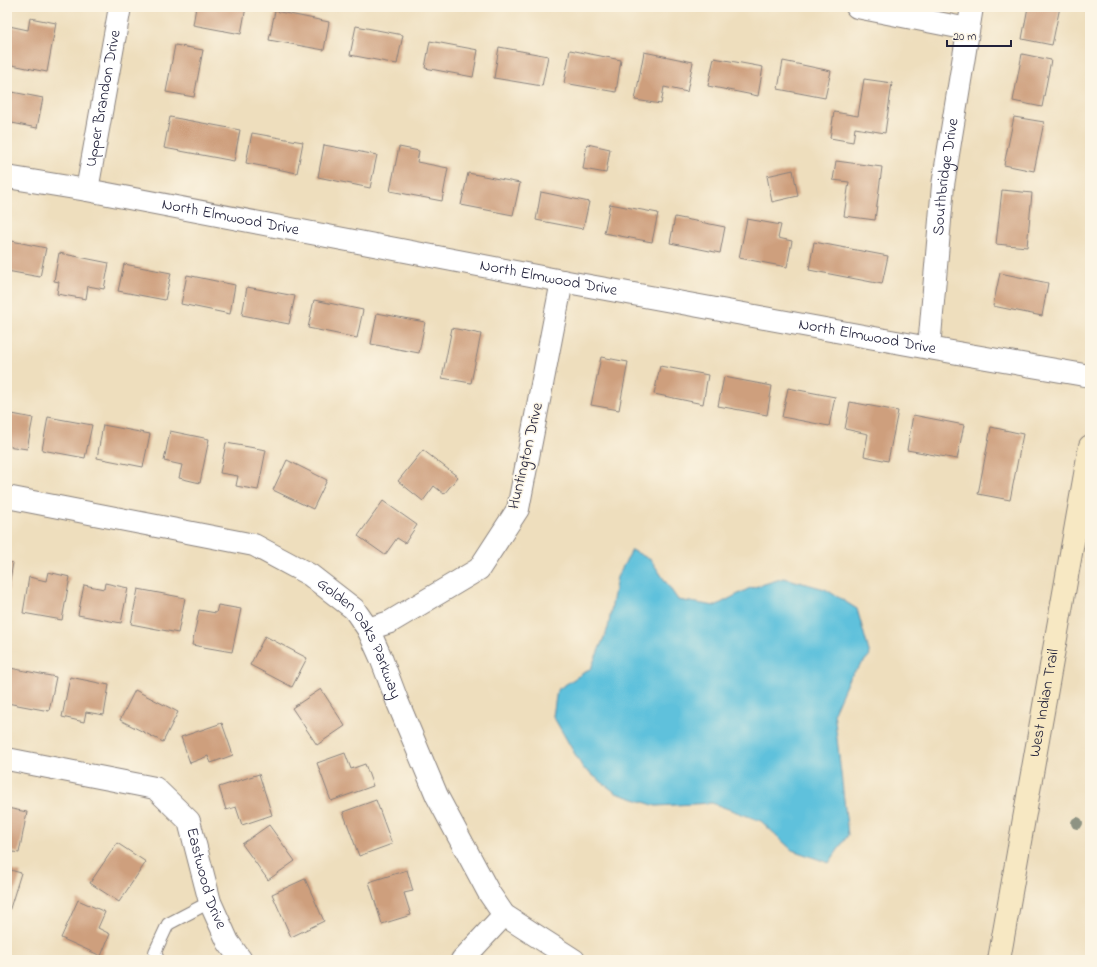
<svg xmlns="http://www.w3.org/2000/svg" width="1097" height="967" viewBox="0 0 1097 967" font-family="'Indie Flower',sans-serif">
<rect width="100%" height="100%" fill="#fcf5e5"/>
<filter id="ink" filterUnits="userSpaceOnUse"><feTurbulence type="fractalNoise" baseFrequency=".025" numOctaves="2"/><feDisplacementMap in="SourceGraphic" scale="8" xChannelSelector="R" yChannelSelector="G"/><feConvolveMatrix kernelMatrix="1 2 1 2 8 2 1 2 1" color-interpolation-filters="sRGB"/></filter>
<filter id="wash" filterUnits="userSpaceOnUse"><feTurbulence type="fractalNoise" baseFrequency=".012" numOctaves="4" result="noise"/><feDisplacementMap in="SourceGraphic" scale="16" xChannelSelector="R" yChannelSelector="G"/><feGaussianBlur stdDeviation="0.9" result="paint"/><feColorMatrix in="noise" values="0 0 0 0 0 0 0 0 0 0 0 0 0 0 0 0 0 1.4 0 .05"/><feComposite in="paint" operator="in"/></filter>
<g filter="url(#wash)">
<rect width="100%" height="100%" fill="#eedebd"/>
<path fill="#5ec1dc" stroke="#40728c" d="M 632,550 L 651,560 L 678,600 L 715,606 L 748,589 L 784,578 L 825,589 L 857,609 L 870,655 L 849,678 L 834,712 L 848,835 L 829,863 L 792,850 L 761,821 L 712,803 L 656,806 L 616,793 L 583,768 L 553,716 L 557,690 L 591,668 L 608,628 L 617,577 Z"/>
<g id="blocks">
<g fill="#ce9f7d">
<path d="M 196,7 L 246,7 L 241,34 L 193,25 Z"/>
<path d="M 1028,7 L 1060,7 L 1052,45 L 1022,39 Z"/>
<path d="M 275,11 L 329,22 L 324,50 L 269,40 Z"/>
<path d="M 30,18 L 56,23 L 47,72 L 7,64 L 7,38 L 9,26 L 28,30 Z"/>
<path d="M 356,26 L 403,35 L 397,64 L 350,55 Z"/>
<path d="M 430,41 L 478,50 L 473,77 L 425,68 Z"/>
<path d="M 175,45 L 203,50 L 194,97 L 166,92 Z"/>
<path d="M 499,47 L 548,56 L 542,86 L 494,78 Z"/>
<path d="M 570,50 L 621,60 L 616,92 L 564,83 Z"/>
<path d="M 644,52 L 693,62 L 687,92 L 664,87 L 661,104 L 635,100 Z"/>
<path d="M 1022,54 L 1051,60 L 1042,107 L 1013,101 Z"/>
<path d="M 714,58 L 763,67 L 758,96 L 708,86 Z"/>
<path d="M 783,61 L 831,71 L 825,98 L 778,89 Z"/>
<path d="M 864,79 L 892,83 L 885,133 L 855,128 L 853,142 L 830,138 L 834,112 L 858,116 Z"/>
<path d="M 7,91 L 43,98 L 37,128 L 7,122 Z"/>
<path d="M 170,117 L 240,130 L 234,161 L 164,148 Z"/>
<path d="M 1014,117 L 1044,122 L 1034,171 L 1004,165 Z"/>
<path d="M 252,133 L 303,142 L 297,173 L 246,163 Z"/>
<path d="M 587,144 L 610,149 L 606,173 L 583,169 Z"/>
<path d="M 324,145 L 377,155 L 370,188 L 318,177 Z"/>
<path d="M 399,147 L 419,151 L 417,162 L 448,168 L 442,201 L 390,191 Z"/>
<path d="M 836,161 L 882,167 L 875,220 L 844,216 L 849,182 L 833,180 Z"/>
<path d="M 793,170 L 798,196 L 772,202 L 767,176 Z"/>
<path d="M 468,173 L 520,183 L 513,215 L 461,205 Z"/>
<path d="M 1002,190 L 1032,193 L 1027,247 L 996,244 Z"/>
<path d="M 541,192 L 589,202 L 583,229 L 536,220 Z"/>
<path d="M 610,204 L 658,213 L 652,242 L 604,233 Z"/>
<path d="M 675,217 L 725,227 L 720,253 L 670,243 Z"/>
<path d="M 747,219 L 781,225 L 778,238 L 792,241 L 787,267 L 739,258 Z"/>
<path d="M 7,240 L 46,248 L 40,277 L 7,271 Z"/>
<path d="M 814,242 L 888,256 L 882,284 L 809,270 Z"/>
<path d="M 59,253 L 109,263 L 104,289 L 88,286 L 86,299 L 57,294 L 59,282 L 54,281 Z"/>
<path d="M 124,264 L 171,273 L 165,300 L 118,291 Z"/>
<path d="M 1000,273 L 1048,283 L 1042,316 L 993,306 Z"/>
<path d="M 187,275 L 235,285 L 230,314 L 181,304 Z"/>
<path d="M 247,287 L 295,296 L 289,324 L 242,315 Z"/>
<path d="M 314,300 L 363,310 L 357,338 L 308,328 Z"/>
<path d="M 377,313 L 425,322 L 419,353 L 371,344 Z"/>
<path d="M 452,328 L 481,334 L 471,383 L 442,378 Z"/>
<path d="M 601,357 L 628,362 L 619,410 L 591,405 Z"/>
<path d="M 660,366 L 708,375 L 703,404 L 654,394 Z"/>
<path d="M 724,377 L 772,386 L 767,415 L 718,406 Z"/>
<path d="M 788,388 L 835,397 L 829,426 L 782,417 Z"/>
<path d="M 850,402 L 898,411 L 888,461 L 864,456 L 868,434 L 845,429 Z"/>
<path d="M 7,413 L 33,418 L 27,449 L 7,446 Z"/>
<path d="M 913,415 L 964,425 L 957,459 L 907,450 Z"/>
<path d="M 48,417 L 92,425 L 85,458 L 42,450 Z"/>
<path d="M 103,425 L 150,434 L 143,467 L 97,458 Z"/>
<path d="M 991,427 L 1023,434 L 1010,500 L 978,494 Z"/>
<path d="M 170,431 L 209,439 L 200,483 L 179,478 L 182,465 L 164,461 Z"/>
<path d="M 226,443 L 266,450 L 258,490 L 236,486 L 238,476 L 220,473 Z"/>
<path d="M 423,450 L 458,477 L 444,494 L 434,486 L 423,501 L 398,481 Z"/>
<path d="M 287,460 L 327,480 L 313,509 L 273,490 Z"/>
<path d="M 383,501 L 417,525 L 405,543 L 397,538 L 385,555 L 358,536 Z"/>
<path d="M 7,562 L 13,563 L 8,591 L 7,591 Z"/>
<path d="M 48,572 L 70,577 L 62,620 L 23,613 L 29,577 L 46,581 Z"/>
<path d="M 105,583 L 128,588 L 121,623 L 78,615 L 84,585 L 104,589 Z"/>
<path d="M 138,589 L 185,598 L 178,633 L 131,624 Z"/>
<path d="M 218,605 L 241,609 L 232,652 L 192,645 L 199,610 L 216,613 Z"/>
<path d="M 265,636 L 307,658 L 292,687 L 250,665 Z"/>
<path d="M 10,668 L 56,677 L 49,711 L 7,703 L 7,681 Z"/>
<path d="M 70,677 L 109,685 L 104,715 L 86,712 L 84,722 L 62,717 Z"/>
<path d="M 321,689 L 345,726 L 317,745 L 292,708 Z"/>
<path d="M 135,690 L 178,712 L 163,742 L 120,720 Z"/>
<path d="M 222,723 L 233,755 L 211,763 L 208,756 L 190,763 L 181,737 Z"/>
<path d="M 345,753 L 351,769 L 365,764 L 373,786 L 331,801 L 317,763 Z"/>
<path d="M 259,774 L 272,815 L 242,825 L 236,807 L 226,810 L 219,787 Z"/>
<path d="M 376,800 L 392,844 L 359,856 L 343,812 Z"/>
<path d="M 7,808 L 27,812 L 19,853 L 7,851 Z"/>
<path d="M 269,825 L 295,861 L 268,880 L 242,844 Z"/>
<path d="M 117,843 L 146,862 L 119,902 L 90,883 Z"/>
<path d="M 7,869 L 21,873 L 7,918 Z"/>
<path d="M 407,870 L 413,891 L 404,893 L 411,915 L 382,924 L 369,882 Z"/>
<path d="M 305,879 L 324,921 L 291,937 L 272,894 Z"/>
<path d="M 78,900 L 105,912 L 98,928 L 110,934 L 101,956 L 61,938 Z"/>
</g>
</g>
</g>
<g filter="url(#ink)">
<use href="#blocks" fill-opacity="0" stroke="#88807c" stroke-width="1"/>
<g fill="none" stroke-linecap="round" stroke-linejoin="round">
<g stroke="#88807c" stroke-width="14">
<path id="lane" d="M 158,960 L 155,952 L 168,924 L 210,902"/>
</g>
<g stroke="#88807c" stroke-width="24">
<g id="street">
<path d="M 857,7 L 968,29"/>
<path id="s1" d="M 7,177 L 87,190 L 562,281 L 929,348 L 1090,376"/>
<path id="s2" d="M 87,190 L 120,7"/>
<path id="s3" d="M 929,348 L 943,185 L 972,7"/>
<path id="s4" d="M 7,497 L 254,545 L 310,575 L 354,609 L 368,629 L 381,658 L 398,703 L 437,796 L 489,893 L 504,915 L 574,960"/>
<path d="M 368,629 L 390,622 L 479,569 L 518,509 L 562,281"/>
<path id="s5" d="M 7,759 L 155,788 L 189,821 L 210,902 L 228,942 L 241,960"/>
<path d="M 462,960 L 504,915"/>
</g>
</g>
<g stroke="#88807c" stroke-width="24">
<g id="secondary">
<path id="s6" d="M 999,960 L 1090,446"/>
</g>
</g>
<use href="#lane" stroke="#fff" stroke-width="12"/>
<use href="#street" stroke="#fff" stroke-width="22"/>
<use href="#secondary" stroke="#f7e8c3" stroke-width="22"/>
</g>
<circle fill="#8e9383" cx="1077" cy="823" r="6"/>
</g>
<g text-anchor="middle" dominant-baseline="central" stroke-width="3" stroke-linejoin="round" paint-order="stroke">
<g font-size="16" fill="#22223b" stroke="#fcf5e5">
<text stroke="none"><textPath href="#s2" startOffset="93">Upper Brandon Drive</textPath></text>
<text stroke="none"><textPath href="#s3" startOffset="172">Southbridge Drive</textPath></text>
<text stroke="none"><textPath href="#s1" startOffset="227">North Elmwood Drive</textPath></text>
<text stroke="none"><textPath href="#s1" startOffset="551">North Elmwood Drive</textPath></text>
<text stroke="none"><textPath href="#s1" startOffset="875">North Elmwood Drive</textPath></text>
<text transform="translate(526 456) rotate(-77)">Huntington Drive</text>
<text stroke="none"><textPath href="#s4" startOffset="398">Golden Oaks Parkway</textPath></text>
<text stroke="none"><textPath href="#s6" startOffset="261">West Indian Trail</textPath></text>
<text stroke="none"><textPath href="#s5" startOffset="258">Eastwood Drive</textPath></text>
</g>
</g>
<rect width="1097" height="967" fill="none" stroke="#fcf5e5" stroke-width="24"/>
<path d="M947 40v6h64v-6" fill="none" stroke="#22223b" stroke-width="2"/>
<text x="953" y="40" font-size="12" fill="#22223b" stroke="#fcf5e5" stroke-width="3" paint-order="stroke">20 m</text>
</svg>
